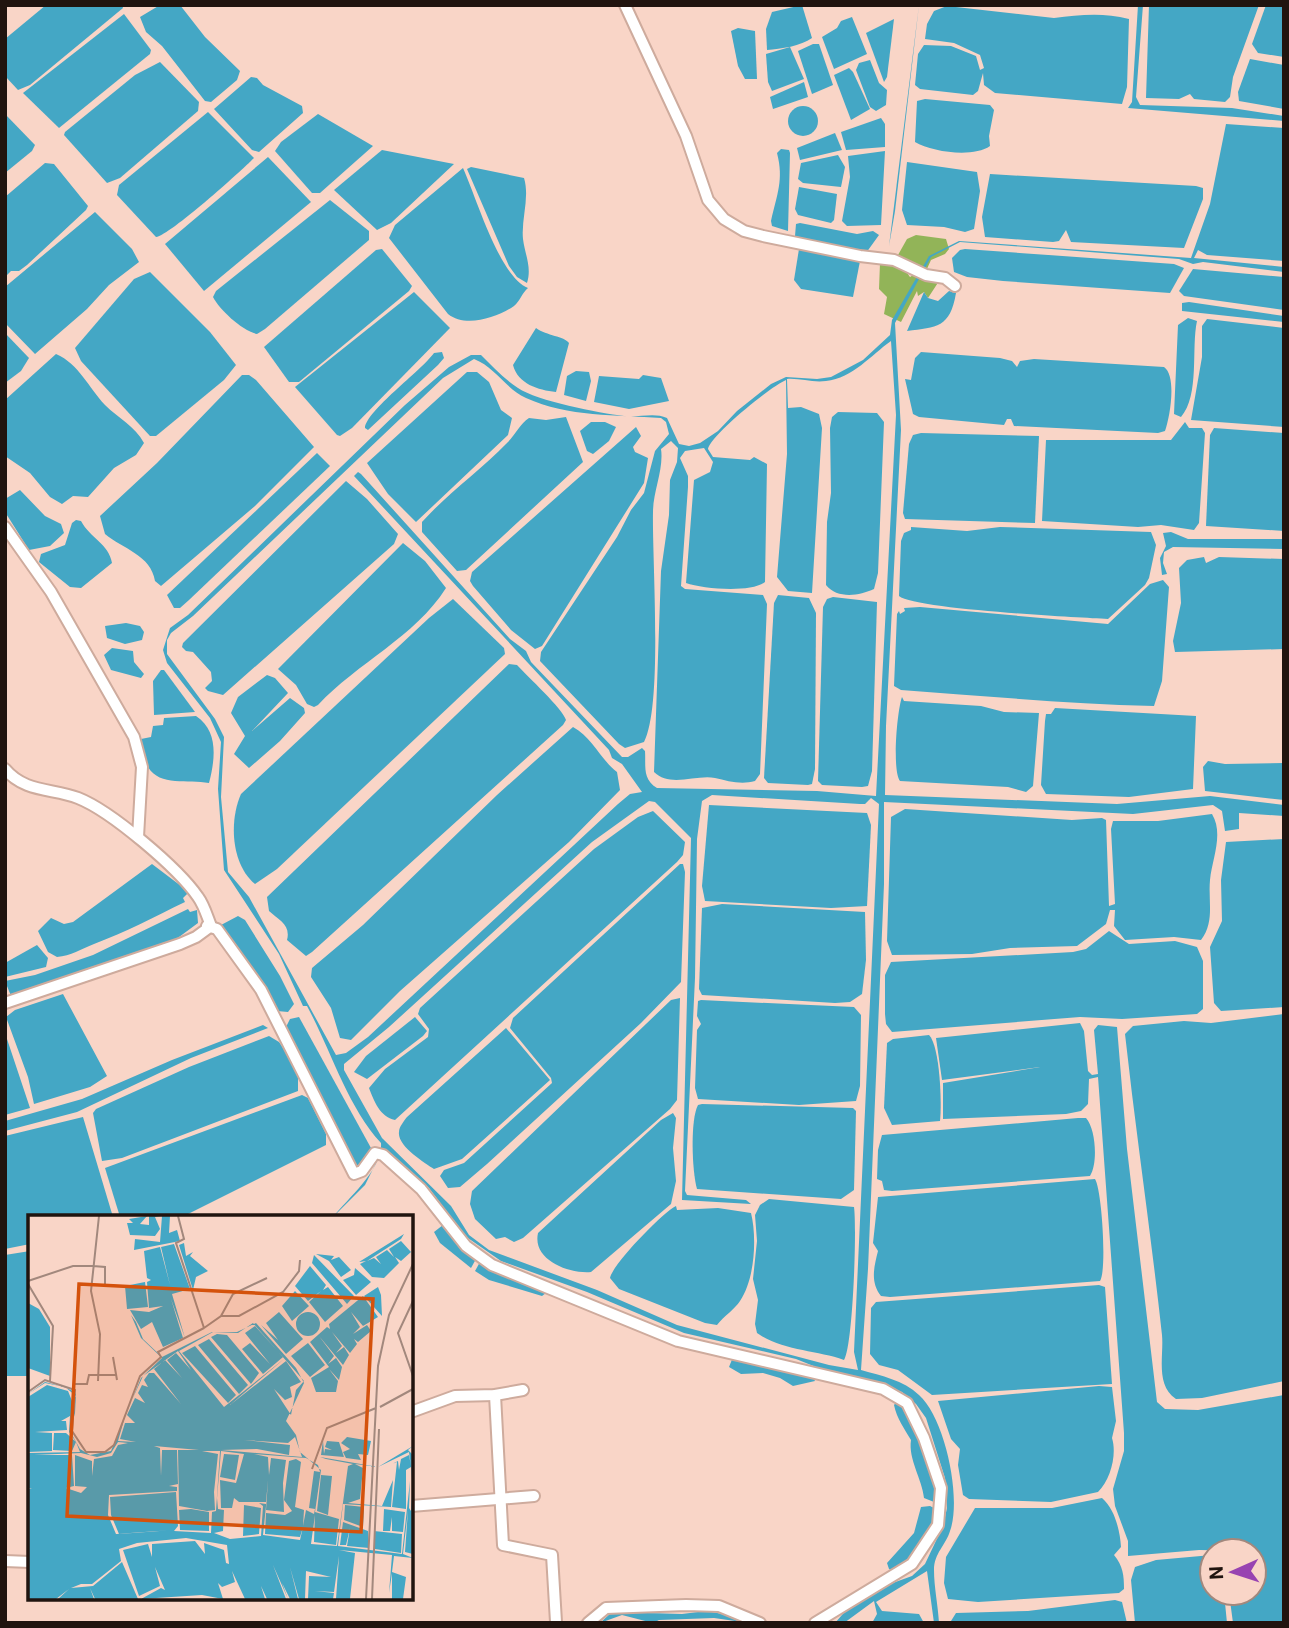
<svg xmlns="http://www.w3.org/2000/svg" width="1289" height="1628" viewBox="0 0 1289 1628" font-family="Roboto,sans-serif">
<rect width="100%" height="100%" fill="#f9d5c7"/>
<g fill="#92b458">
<path d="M 916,235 L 946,239 L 949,249 L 945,254 L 931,260 L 926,271 L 898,255 L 907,239 Z"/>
<path d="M 880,263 L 902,266 L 910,277 L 915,274 L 941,278 L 928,298 L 924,292 L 918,296 L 917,291 L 901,322 L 884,314 L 887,297 L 879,289 Z"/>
</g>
<g fill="#44a7c5" fill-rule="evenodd">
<path d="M 46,5 L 122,5 L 123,8 L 30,85 L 18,90 L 5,76 L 5,39 Z"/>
<path d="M 160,5 L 180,5 L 205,37 L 240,71 L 237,80 L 211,102 L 205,101 L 162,46 L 146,32 L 140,17 Z"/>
<path d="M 802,5 L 812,38 C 801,46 781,49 767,50 L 766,29 L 772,12 Z"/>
<path d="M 919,5 L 895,211 L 889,246 Z"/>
<path d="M 1138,5 L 1143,5 L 1136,97 L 1140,105 L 1232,108 L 1284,116 L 1284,121 L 1128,108 L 1132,102 Z"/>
<path d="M 1149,5 L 1259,5 L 1233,77 L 1230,97 L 1225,102 L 1194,99 L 1190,94 L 1179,99 L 1146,98 Z"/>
<path d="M 1266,5 L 1284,5 L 1284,57 L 1258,53 L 1252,44 Z"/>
<path d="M 947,6 L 1054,18 C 1079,15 1102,12 1129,19 L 1127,87 L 1122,104 L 995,93 L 984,85 L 983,73 L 978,91 L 973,95 L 920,89 L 915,85 L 918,54 L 924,45 L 951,46 L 976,56 L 980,70 L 984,68 L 980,55 L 954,43 L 925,39 L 927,24 L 934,11 Z"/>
<path d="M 124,14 L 151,50 L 150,54 L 59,128 L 23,93 Z"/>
<path d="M 852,17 L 867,54 L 834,69 L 822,37 L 837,28 L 841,21 Z"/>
<path d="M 894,19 L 887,77 L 884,82 L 866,33 Z"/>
<path d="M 738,28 L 755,31 L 757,79 L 745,79 L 738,66 L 731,31 Z"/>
<path d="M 813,44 L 819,44 L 833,85 L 812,94 L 798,51 Z"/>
<path d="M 790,47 L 804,79 L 772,91 L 768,82 L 766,54 Z"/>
<path d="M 1250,59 L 1284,65 L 1284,109 L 1239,101 L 1238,92 Z"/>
<path d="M 870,60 L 879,83 L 887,90 L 886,105 L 876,111 L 870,107 L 856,70 L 859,63 Z"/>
<path d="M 160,62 L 199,102 L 198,111 L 120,178 L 107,183 L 64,135 L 65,132 L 135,75 Z"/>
<path d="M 849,68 L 853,72 L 870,109 L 851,120 L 834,75 Z"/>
<path d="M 251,77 L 257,78 L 263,85 L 302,106 L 303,113 L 259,152 L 252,150 L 214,109 Z"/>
<path d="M 804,82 L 808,97 L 773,109 L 770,97 Z"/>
<path d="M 925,99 L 990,105 L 994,110 L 989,136 L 990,146 C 973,158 932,152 915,142 L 917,101 Z"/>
<circle cx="803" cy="121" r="15"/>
<path d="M 208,112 L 254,158 C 241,171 170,235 156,237 L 117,195 L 119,185 Z"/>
<path d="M 5,114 L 35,145 L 32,151 L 5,173 Z"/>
<path d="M 318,114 L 373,146 L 320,193 L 312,193 L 275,151 L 281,142 Z"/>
<path d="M 881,118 L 885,124 L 885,147 L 846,150 L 841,132 Z"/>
<path d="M 1226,124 L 1284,128 L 1284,261 L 1207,255 L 1198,250 L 1194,258 L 1284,267 L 1284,272 L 1203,262 L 1193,264 L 1179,259 L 960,242 L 931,257 L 895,323 L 901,430 L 886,726 L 885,795 L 1117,804 L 1210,796 L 1284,805 L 1284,816 L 1239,813 L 1239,829 L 1225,831 L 1222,811 L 1213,805 L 1133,814 L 884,802 L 884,884 L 868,1269 L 861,1370 C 882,1376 903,1380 919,1395 C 945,1418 962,1498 950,1531 C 946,1545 934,1553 934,1570 C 934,1587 938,1605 939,1623 L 934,1623 L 927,1571 L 876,1602 L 882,1611 L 919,1614 L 924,1623 L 872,1623 L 877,1614 L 874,1601 L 844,1623 L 835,1623 L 848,1608 L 879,1588 L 912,1576 L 925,1564 L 943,1526 L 947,1508 L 945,1478 L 926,1418 L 916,1404 L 902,1392 L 885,1385 L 821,1369 L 796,1359 L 684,1333 L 587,1292 L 501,1261 L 465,1236 L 429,1188 L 388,1151 L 382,1151 L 365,1185 L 333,1217 C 348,1198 383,1169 381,1143 C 347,1106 331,1050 307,1006 L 303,1006 L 279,954 L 224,870 L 218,789 L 221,742 L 210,718 L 167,663 L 163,650 L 170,628 L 188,615 L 405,405 L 449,367 L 471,355 L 481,355 C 492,366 504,379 518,388 C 537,401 599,413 624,416 C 638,418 654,412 667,418 L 679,444 L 689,446 L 700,443 L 718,431 L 737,411 L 771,384 L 786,377 L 817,379 L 831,377 L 863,360 L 890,335 L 892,320 L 929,256 L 959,241 L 1191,258 L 1210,204 ZM 891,341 L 896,415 L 876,796 L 817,791 L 657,788 C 642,779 646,766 645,751 L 642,748 L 628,757 L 622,757 L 531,662 L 526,651 L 510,639 L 361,474 L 358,472 L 354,476 L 609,750 L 612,758 L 622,764 L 642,792 L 630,794 L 618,804 L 368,1037 L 346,1053 L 336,1055 L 249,897 L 228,872 L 221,797 L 224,737 L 215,719 L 167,654 L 167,640 L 171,633 L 193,616 L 443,378 L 474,359 C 495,367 506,389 526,398 C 568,417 617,415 661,418 L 666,422 L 669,434 L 655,451 L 644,493 L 631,510 L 617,537 L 541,652 L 540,661 L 619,744 L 625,748 L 644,742 C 663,706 652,560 653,512 C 653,491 664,469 661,449 L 671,441 L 678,448 L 677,462 L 670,480 L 669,515 L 661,571 L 654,772 C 670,788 697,774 715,778 C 728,781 741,785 755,781 L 760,774 L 767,604 L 763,595 L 685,589 L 681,586 L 688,487 L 688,476 L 680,458 L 685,451 L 704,448 L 713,462 L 710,472 L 694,480 L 686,583 C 703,589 751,593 765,582 L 767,464 L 754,457 L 750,460 L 713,457 L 708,449 C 710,436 771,386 786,380 L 787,454 L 777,577 L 788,591 L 812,593 L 822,428 L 819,414 L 801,407 L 788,408 L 787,379 C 800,378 813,383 826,381 C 853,378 871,355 891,341 ZM 712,795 L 860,804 L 865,804 L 871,798 L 879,804 L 854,1352 L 858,1370 L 829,1365 L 677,1325 L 597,1290 L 489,1250 L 469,1235 L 451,1206 L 382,1138 L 344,1070 L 344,1064 L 389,1027 L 592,842 L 649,801 L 655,802 L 691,838 L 682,1200 L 751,1204 L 746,1200 L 687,1195 L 685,1191 L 695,978 L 697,839 L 702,801 Z"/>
<path d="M 835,133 L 842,150 L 800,160 L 797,148 Z"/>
<path d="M 781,149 L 789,150 L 790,153 L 788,231 L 772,226 L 771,221 C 777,194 784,180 777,153 Z"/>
<path d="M 382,150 L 454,164 L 391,223 L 377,230 L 334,190 Z"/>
<path d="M 885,151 L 881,225 L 847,226 L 842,221 L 850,177 L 848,156 Z"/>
<path d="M 838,155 L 845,167 L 841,187 L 803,183 L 798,179 L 801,163 Z"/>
<path d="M 268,157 L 311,202 L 204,291 L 165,244 Z"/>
<path d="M 907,162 L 977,172 L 980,191 L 974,229 L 965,232 L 944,227 L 907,225 L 902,210 Z"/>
<path d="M 45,163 L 54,164 L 88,206 L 86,210 L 27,265 L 19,271 L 11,271 L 5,277 L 5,197 Z"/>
<path d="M 471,167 L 524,178 C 530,198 521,219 523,239 C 525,255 532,267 527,283 L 517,277 L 509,266 L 467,169 Z"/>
<path d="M 463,168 C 477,199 499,276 528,288 C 522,293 520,301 514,306 C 497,318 465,328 448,314 L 389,238 L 395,225 Z"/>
<path d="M 990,174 L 1196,186 L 1203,188 L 1203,199 L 1184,248 L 1071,242 L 1066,230 L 1059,241 L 1053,242 L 985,237 L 982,217 Z"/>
<path d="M 799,187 L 837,194 L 834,220 L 831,223 L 798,215 L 795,209 Z"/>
<path d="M 330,200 L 369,231 L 369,240 L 265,329 L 257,334 C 242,331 219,309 213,297 L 216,291 Z"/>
<path d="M 95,212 L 132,249 L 139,262 L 109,285 L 87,309 L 35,354 L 5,323 L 5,287 Z"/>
<path d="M 800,223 L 857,234 L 873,231 L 879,235 L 866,253 L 795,236 L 796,224 Z"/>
<path d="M 382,249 L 412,286 L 409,291 L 299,382 L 289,382 L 264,347 L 376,250 Z"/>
<path d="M 799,249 L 860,261 L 853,297 L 801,289 L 794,280 Z"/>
<path d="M 965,249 L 1174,264 L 1184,268 L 1170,293 L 1003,281 L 967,277 L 954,272 L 952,258 L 960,250 Z"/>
<path d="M 1193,269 L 1284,277 L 1284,310 L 1184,296 L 1179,291 Z"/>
<path d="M 150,272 L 210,332 L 236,365 L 224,380 L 156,436 L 150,436 L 81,361 L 75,348 L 134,279 Z"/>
<path d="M 949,291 L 956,293 C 950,328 937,327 907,331 L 924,292 L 928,298 L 938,301 Z"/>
<path d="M 414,292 L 450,328 L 352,428 L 340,436 L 337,435 L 295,387 Z"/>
<path d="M 1189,302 L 1284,316 L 1284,322 L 1182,311 L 1182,303 Z"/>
<path d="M 1188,318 L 1197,321 C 1191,348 1200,395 1181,417 L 1174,414 L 1178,325 Z"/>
<path d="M 1207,319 L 1284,328 L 1284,427 L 1191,420 L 1202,357 L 1202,326 Z"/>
<path d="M 536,328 C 547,336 564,336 569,343 L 556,392 C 538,390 518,384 513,365 Z"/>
<path d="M 5,333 L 29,358 L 21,371 L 5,383 Z"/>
<path d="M 442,352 L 444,358 L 438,365 L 368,430 L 365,428 C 366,411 421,371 434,353 Z"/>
<path d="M 921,352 L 1000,358 L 1012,361 L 1017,367 L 1020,361 L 1034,359 L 1164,367 C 1177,376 1170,417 1165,431 L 1158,433 L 1014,426 L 1011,419 L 1007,419 L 1004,425 L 919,417 L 913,414 L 905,379 L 911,380 L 915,358 Z"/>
<path d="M 56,354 C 79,364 89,388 105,405 C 118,418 135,426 144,443 L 136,455 L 114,468 L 88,497 L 73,496 L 62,504 L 50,497 L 30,473 L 5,456 L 5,400 Z"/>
<path d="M 576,371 L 589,372 L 591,381 L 586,401 L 564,395 L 567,376 Z"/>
<path d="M 467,372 L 477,372 L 489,382 L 501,410 L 512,418 L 508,435 L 416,522 L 388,494 L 367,463 Z"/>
<path d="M 242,375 L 249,375 L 256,380 L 314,447 L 255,506 L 161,586 L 155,581 C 151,555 123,549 105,534 L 100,516 L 157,463 Z"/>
<path d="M 643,375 L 661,378 L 669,401 L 629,409 L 594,402 L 599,376 L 639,379 Z"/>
<path d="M 838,412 L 877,413 L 884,422 L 878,573 L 874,589 C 859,596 837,599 826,585 L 827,522 L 831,493 L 830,428 L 832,417 Z"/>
<path d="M 566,417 L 583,462 L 466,570 L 457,571 L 422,532 L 422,522 C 448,493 480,471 507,443 C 515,435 520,424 529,418 L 546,420 Z"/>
<path d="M 591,422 L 605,422 L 616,427 L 609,441 L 593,454 L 587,451 L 580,431 Z"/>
<path d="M 1185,422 L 1189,428 L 1202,428 L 1205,433 L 1199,523 L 1194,530 L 1161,525 L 1138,527 L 1042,521 L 1046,440 L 1171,440 Z"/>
<path d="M 636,427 L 641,436 L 633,447 L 635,452 L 648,458 L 644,483 L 542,646 L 535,649 L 511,630 L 473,586 L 470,581 L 472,572 Z"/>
<path d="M 1214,428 L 1284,433 L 1284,531 L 1206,526 L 1210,435 Z"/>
<path d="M 921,433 L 1039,436 L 1035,523 L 905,519 L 903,513 L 909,444 L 913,435 Z"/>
<path d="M 317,453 L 330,466 L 189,600 L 180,608 L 174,608 L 167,595 Z"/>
<path d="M 346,481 L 367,499 L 398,534 L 394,544 L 223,695 L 208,691 L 205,688 L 212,681 L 211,672 L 193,652 L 186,651 L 182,647 L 183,643 Z"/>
<path d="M 20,490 L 45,516 L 61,524 L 64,533 L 50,546 L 29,550 L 5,512 L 5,499 Z"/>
<path d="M 76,520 L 81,521 C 90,538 109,544 112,563 L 81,588 L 70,587 L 39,562 L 41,554 L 65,545 L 72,523 Z"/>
<path d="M 911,527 L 967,531 L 1000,527 L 1151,532 L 1156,545 L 1149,578 L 1145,585 L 1108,619 C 1071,617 914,609 899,596 L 901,541 L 904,533 L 911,530 Z"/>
<path d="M 1171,532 L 1188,539 L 1284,539 L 1284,549 L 1173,547 L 1164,552 L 1163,563 L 1167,574 L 1162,575 L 1160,558 L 1166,546 L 1163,533 Z"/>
<path d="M 403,543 L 425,561 L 446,588 C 415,637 357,663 318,705 L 314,707 L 307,704 L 296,685 L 278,669 Z"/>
<path d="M 1204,557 L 1206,563 L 1219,557 L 1284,559 L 1284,649 L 1175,652 L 1173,641 L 1181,603 L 1179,568 L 1187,560 Z"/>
<path d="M 1163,580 L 1169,587 L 1162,681 L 1154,706 C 1069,704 986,696 901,690 L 894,686 L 897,614 L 899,611 L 900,614 L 905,611 L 904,608 L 920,607 L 1108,624 L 1150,584 Z"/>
<path d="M 778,595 L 809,598 L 816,613 L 815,769 L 812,784 L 808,785 L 768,783 L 764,778 L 774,603 Z"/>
<path d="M 833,597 L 877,602 L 872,771 L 868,786 L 862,787 L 822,785 L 818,781 L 823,607 L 827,599 Z"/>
<path d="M 453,599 L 504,648 L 505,654 L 277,869 L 255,884 C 231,864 229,821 241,794 L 429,618 Z"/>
<path d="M 126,623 L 140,626 L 144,632 L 142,640 L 125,644 L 107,638 L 105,626 Z"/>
<path d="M 112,648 L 133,651 L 134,662 L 144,674 L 141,678 L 111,670 L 104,655 Z"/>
<path d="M 509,664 L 517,665 C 527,676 563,709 566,720 L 563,725 L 312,952 L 306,956 L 287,940 C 291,925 279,920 269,911 L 267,897 Z"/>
<path d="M 161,670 L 164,670 L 195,712 L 154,715 L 153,681 Z"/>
<path d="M 267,675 L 275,678 L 288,693 L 252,731 L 290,698 L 304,708 L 305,713 L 280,741 L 249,768 L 234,754 L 245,736 L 231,713 L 238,697 Z"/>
<path d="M 902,697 L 904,701 L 981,706 L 1004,712 L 1039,713 L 1033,786 L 1026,792 L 1008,787 L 900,781 C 892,771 897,711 902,697 Z"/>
<path d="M 1055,708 L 1196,716 L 1193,789 L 1129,797 L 1046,794 L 1041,785 L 1045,721 L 1046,714 L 1051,714 Z"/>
<path d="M 196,716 C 219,731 215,760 209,783 C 188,779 160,787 148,767 C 144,760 144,747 141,739 L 151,737 L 153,726 L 163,725 L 164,718 Z"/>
<path d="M 573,727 C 592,737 600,759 617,772 L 620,790 L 569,842 L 400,991 L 351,1040 L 340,1038 L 331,1008 L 311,977 L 312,968 L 363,925 L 497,795 Z"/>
<path d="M 1208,761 L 1225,764 L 1284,763 L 1284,800 L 1205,791 L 1203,767 Z"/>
<path d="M 709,805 L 867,813 L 871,825 L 867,906 L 831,908 L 705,901 L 702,886 Z"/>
<path d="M 905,809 L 1072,820 L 1102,818 L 1106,820 L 1109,906 L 1115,904 L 1111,829 L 1113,821 L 1158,821 L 1212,814 C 1224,834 1212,859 1210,880 C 1208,901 1215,922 1201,940 L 1174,937 L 1125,940 L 1114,926 L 1115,910 L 1110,910 L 1106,924 L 1077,946 L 1010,948 L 972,954 L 892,955 L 887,941 L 891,817 Z"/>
<path d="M 653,811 L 685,842 L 683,855 L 677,862 L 395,1120 C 380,1117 374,1101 369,1088 L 385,1069 L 428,1037 L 429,1029 L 418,1014 L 420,1008 L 594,849 L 638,817 Z"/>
<path d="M 1284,839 L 1284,1007 L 1221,1011 L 1214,1003 L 1210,947 L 1222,921 L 1221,880 L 1226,842 Z"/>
<path d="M 152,864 L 185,889 L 188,893 L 183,898 L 185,902 C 154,917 126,932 94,944 C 81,949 71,956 57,957 L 48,952 L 38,931 L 51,918 L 64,924 L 73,922 Z"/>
<path d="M 680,864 L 683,864 L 685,872 L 681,982 L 641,1023 L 487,1164 L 460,1187 L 448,1188 L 440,1176 L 444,1170 L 464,1163 L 552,1083 L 551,1078 L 510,1028 L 513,1018 Z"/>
<path d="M 722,904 L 865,912 L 866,960 L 862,994 L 850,1002 L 835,1003 L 702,995 L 699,989 L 702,908 Z"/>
<path d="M 188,909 L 190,912 L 197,910 L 198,923 L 175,940 L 11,996 L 5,981 L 35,975 L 93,955 Z"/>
<path d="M 238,916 L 245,920 L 280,976 L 294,1004 L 288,1012 L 277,1011 L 240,950 L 221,925 Z"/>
<path d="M 1109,931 L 1129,944 L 1175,941 L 1197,947 L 1203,961 L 1203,1009 L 1197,1014 L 1122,1019 L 1080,1017 L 892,1032 L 886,1024 L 885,1014 L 885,975 L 891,962 L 1073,952 L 1086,949 Z"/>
<path d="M 37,945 L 48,958 L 46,967 L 5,977 L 5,963 Z"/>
<path d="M 63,994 L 107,1076 L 90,1087 L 34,1104 L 28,1077 L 6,1017 L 15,1010 Z"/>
<path d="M 680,998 L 677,1100 L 670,1109 L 523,1238 L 514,1242 L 505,1237 L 496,1239 L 475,1219 L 470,1204 L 472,1191 L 671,1000 Z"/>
<path d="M 701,1000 L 854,1007 L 861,1015 L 860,1086 L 856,1101 L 799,1105 L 698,1099 L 695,1088 L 697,1030 L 701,1024 L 697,1016 L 698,1001 Z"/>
<path d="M 1284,1014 L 1284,1381 L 1202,1398 L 1176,1399 C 1155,1385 1164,1356 1162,1335 C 1151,1234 1136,1134 1125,1034 L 1133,1026 L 1184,1021 L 1211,1023 Z"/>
<path d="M 299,1017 L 371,1148 L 357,1167 L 288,1033 L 286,1027 L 290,1019 Z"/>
<path d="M 415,1017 L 427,1031 L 423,1036 L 367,1079 L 354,1072 L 366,1056 Z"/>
<path d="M 1080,1023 L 1084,1031 L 1088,1071 L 1092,1075 L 1098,1074 L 1094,1030 L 1098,1025 L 1117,1027 L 1127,1149 L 1157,1402 L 1165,1409 L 1198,1410 L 1284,1395 L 1284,1623 L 1233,1623 L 1229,1593 L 1254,1593 L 1254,1551 L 1199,1550 L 1128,1556 L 1128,1541 L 1115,1506 L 1113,1489 L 1124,1451 L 1124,1433 L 1098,1077 L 1089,1079 L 1088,1104 L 1081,1111 L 1066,1114 L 943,1119 L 943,1083 L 1040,1067 L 942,1080 L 936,1038 Z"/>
<path d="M 263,1025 L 268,1028 L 191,1058 L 77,1112 L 5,1131 L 5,1121 L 82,1099 L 172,1060 Z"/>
<path d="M 506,1028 L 550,1080 L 462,1159 L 434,1169 C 425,1163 397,1146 399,1132 C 399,1127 404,1121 407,1117 Z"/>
<path d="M 5,1033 L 30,1108 L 5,1115 Z"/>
<path d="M 929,1035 C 940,1046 942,1104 940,1121 L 892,1125 L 884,1108 L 887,1043 L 893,1039 Z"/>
<path d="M 269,1036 L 279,1042 L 298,1070 L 298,1091 L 122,1158 L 102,1161 L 93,1113 L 96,1109 L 189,1067 Z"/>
<path d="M 302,1095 L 308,1098 L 326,1134 L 326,1145 L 188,1214 L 120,1217 L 105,1168 Z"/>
<path d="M 702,1104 L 853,1108 L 856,1111 L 854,1190 L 841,1199 L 697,1189 C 692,1172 690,1120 698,1105 Z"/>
<path d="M 673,1113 L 676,1118 L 673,1148 L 676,1181 L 671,1204 L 591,1272 C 569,1274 532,1260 538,1233 L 661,1120 Z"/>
<path d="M 83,1117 L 113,1217 L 30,1217 L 30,1244 L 5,1249 L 5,1136 Z"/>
<path d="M 1078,1118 L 1086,1118 C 1096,1129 1098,1164 1090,1176 L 892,1191 L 884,1190 L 882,1181 L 877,1179 L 878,1150 L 882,1135 Z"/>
<path d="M 1095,1179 C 1102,1190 1107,1271 1100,1281 L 890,1297 L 881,1296 C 870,1282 874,1267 878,1251 L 873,1243 L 878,1197 Z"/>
<path d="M 769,1199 L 854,1207 C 857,1227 853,1347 844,1360 C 817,1350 782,1351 757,1333 L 755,1324 L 758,1300 L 753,1279 L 757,1241 L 755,1215 L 760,1205 Z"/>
<path d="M 676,1206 L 677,1210 L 718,1208 L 751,1213 C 757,1237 755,1279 740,1301 C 735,1309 724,1316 717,1325 L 705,1323 L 619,1289 L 610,1278 C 612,1265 662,1213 676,1206 Z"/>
<path d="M 443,1225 L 476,1259 L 471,1268 L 440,1243 L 434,1232 Z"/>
<path d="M 30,1251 L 30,1376 L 5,1376 L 5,1255 Z"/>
<path d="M 480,1262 L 546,1293 L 542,1296 L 489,1280 L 475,1271 Z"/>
<path d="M 1099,1285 L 1105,1287 L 1112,1384 L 932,1395 L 898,1370 L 879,1365 L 870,1354 L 871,1308 L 876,1302 Z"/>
<path d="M 733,1357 L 813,1377 L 815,1381 L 793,1386 L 780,1378 L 763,1373 L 741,1374 L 729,1367 Z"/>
<path d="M 1099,1386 L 1112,1387 L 1116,1421 L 1112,1438 C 1117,1454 1111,1479 1098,1492 L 1051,1502 L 969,1499 L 963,1495 L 958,1465 L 960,1449 L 951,1439 L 938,1401 Z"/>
<path d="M 898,1400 C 920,1425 935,1466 937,1499 L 934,1502 L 924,1498 C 922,1479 908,1459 911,1440 C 904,1428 897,1419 894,1405 Z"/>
<path d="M 1102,1498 C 1115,1509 1120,1531 1121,1547 L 1114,1555 C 1123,1566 1124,1575 1124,1589 L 1119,1593 L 978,1602 L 948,1599 L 944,1583 L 946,1557 L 975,1508 L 1052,1508 Z"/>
<path d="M 930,1506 L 936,1509 C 940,1531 912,1562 893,1571 L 889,1569 L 887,1563 L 914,1533 L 921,1507 Z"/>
<path d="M 1212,1555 L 1212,1593 L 1224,1593 L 1227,1623 L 1135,1623 L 1131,1580 L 1135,1567 L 1156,1560 Z"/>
<path d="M 1115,1600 L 1122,1602 L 1127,1623 L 951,1621 L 956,1613 L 1028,1611 Z"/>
<path d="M 706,1611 L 728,1615 L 749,1623 L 714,1618 L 659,1620 L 653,1623 L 622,1615 L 600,1623 L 612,1612 L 682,1614 Z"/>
</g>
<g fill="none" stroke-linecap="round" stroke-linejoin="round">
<g stroke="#ceab9d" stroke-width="14">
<g id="minor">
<path d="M 625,5 L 686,136 L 708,200 L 724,219 L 744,231 L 763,236 L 860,256 L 894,260 L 926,275 L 945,278 L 955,286"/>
<path d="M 5,527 L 51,592 L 134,737 L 142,767 L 138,837"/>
<path d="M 5,769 C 25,793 53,788 78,798 C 111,811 178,868 198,897 C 204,905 207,916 211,926 L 196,937 L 180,944 L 5,1003"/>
<path d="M 207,926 L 217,929 L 261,990 L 354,1174 L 362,1171 L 375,1153 L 383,1155 L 421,1189 L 466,1246 L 492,1265 L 678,1341 L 883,1389 L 907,1403 L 924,1438 L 941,1488 L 938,1525 L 912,1564 L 815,1623"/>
<path d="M 495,1395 L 503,1545 L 552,1555 L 556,1622"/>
<path d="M 411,1412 L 455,1396 L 495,1395 L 523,1390"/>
<path d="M 411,1506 L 534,1496"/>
<path d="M 5,1561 L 30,1562"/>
<path d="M 588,1623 L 606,1608 L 686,1605 L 719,1606 L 760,1623"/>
</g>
</g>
<use href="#minor" stroke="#fff" stroke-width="10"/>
</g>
<g transform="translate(28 1215)">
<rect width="385" height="385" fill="#f9d5c7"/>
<path d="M 119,1 L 112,9 L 121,10 L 121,1 L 132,1 L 127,2 L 132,14 L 127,21 L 102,20 L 99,8 L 105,8 L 101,4 ZM 134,1 L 142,1 L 141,18 L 149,15 L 152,26 L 106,35 L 107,24 L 132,27 ZM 376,19 L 373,24 L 339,46 L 346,43 L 353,49 L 348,42 L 359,35 L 366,42 L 361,34 L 373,26 L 383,37 L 373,46 L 367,42 L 371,48 L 356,63 L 344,62 L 332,49 L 338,46 L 331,47 ZM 156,28 L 158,41 L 165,37 L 162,41 L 180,56 L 168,62 L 165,75 L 151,30 ZM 146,29 L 162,74 L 144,79 L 157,123 L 143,84 L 155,123 L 135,132 L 124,107 L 113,114 L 102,95 L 121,97 L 135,91 L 121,93 L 119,67 L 123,65 L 119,63 L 116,36 L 132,32 L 142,70 L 133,32 ZM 288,39 L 306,41 L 303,45 L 311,42 L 323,55 L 313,62 L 301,46 ZM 286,40 L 326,81 L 319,89 L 284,48 ZM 282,51 L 298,70 L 295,75 L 300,72 L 315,91 L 297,107 L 281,87 L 293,76 L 280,86 L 267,71 ZM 327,53 L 343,67 L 328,80 L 315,65 L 326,60 ZM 117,67 L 120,92 L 99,94 L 97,71 ZM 350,72 L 353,80 L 354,101 L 336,81 ZM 267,76 L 281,91 L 264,106 L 254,91 ZM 335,81 L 350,102 L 335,111 L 323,97 L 332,112 L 325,119 L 339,110 L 343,116 L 330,127 L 326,124 L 329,129 L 322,138 L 304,117 L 314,131 L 308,138 L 316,132 L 321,140 L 315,150 L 291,121 L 306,141 L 300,149 L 308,143 L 314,152 L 311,165 L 301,154 L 310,166 L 308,177 L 288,177 L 283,163 L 301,152 L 282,127 L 299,112 L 302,114 L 301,109 ZM 0,88 L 11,94 L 22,112 L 22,161 L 0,153 ZM268 109a12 12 0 1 1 24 0a12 12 0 1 1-24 0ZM 251,97 L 275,124 L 258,139 L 233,110 L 250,125 L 238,108 ZM 103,100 L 108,107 L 115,124 L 134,142 L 184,117 L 209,117 L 228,108 L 268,153 L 276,168 L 258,206 L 268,220 L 272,237 L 293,255 L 287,297 L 311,304 L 308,330 L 286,327 L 287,300 L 283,329 L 309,331 L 320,251 L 325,249 L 298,244 L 292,242 L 350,252 L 385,231 L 380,235 L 384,239 L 384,244 L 383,265 L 383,252 L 378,255 L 378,294 L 364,292 L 369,247 L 364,249 L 370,246 L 371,255 L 373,244 L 381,240 L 383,251 L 381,237 L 350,252 L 327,249 L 335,253 L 332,284 L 320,288 L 354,291 L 365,265 L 363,292 L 315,289 L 310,331 L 374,339 L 382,266 L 381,293 L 383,296 L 385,266 L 385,339 L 377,337 L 380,295 L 375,339 L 385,343 L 366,341 L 364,357 L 378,362 L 375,384 L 364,384 L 364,358 L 361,378 L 364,340 L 311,335 L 327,338 L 322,384 L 308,384 L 311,341 L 306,377 L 287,376 L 306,378 L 305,384 L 280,384 L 281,361 L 303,362 L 278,356 L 277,384 L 271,384 L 262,352 L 270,384 L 262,384 L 254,368 L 260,384 L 245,350 L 258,384 L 239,384 L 233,371 L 237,384 L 217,384 L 204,356 L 207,367 L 194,372 L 190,368 L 195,384 L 174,380 L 113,384 L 133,373 L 137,375 L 127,352 L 132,371 L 111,381 L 95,335 L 120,329 L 124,342 L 124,329 L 167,326 L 177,339 L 176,328 L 196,335 L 198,348 L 201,349 L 199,330 L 158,323 L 109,328 L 91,334 L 93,346 L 83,354 L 64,369 L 53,369 L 43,373 L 65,371 L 94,347 L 110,384 L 67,384 L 62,373 L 66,384 L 30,384 L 41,374 L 28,384 L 0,384 L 0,274 L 4,274 L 0,273 L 0,238 L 52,237 L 48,227 L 44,236 L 25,235 L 26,218 L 38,218 L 48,227 L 41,217 L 42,201 L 33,206 L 38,206 L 39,215 L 7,217 L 24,218 L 24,236 L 0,237 L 0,182 L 19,170 L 40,176 L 44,186 L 48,181 L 37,172 L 17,168 L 0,179 L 17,167 L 36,172 L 45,176 L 48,179 L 47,198 L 42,216 L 52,234 L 62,240 L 83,236 L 113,163 L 134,143 L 113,123 ZM 225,108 L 276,166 L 268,175 L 263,200 L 246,174 L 257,185 L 264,182 L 262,172 L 273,167 L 258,146 L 202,190 L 256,144 L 196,192 L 151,136 L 185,117 L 210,118 ZM 150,136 L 163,155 L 148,138 L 139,145 L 154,163 L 137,145 L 126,154 L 153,189 L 126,158 L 121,158 L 116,165 L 120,172 L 114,170 L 110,178 L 117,188 L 107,183 L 99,200 L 107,208 L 97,208 L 92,224 L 108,227 L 90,226 L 98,198 L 115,161 ZM 267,222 L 274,242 L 193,235 L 229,234 L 261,240 L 262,230 L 216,225 L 260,228 ZM 90,227 L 100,228 L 90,230 L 84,241 L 66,244 L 64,261 L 64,246 L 47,240 L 47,271 L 59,272 L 53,278 L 38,273 L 46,271 L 44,240 L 6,240 L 53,238 L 69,242 L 83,238 ZM 126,231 L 171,235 L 150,235 L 151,291 L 179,296 L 187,295 L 186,277 L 190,239 L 174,236 L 192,236 L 188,296 L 184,297 L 183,318 L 146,316 L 150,311 L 148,277 L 82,282 L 83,300 L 91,319 L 145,315 L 88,319 L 80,300 L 81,280 L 149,276 L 149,272 L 141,271 L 150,269 L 149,235 L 134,235 L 133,261 L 132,233 ZM 193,236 L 216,239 L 208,268 L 192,265 L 193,293 L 204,293 L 206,283 L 211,287 L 238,287 L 240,265 L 238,295 L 256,297 L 255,268 L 258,245 L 243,243 L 241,260 L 240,242 L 226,239 L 278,243 L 290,250 L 292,257 L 286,256 L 281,293 L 287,294 L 286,299 L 278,295 L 275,311 L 276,295 L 267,292 L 273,247 L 268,244 L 261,246 L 256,285 L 264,296 L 257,300 L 238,298 L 237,319 L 272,322 L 275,312 L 272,325 L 235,320 L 238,291 L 238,289 L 231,288 L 235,291 L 233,321 L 202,324 L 186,318 L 195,316 L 196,295 L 190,294 L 189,283 ZM 227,111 L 255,142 L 235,159 L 214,134 L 222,128 L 242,149 L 217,118 ZM 189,119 L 199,120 L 231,158 L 223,169 L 183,122 ZM 181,124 L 220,170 L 211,179 L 170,130 ZM 280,128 L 297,150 L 282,162 L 263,141 ZM 167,131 L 208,180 L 200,188 L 154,138 ZM 319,222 L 343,226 L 340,240 L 330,239 L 333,245 L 318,243 L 315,237 L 322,234 L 313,228 ZM 295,225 L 296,239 L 297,234 L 304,235 L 297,232 L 299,226 L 311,227 L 316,242 L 293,240 ZM 196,239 L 211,240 L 207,265 L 192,262 ZM 293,260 L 304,261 L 300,300 L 289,296 ZM 216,290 L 233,293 L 231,319 L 215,321 ZM 317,290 L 336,292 L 335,312 L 316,305 ZM 163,294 L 181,297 L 181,316 L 152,315 L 151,295 ZM 356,294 L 377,297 L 375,317 L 364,316 L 364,302 L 362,316 L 355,316 ZM 315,307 L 340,316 L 341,333 L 319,331 L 322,313 L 318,330 L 312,330 ZM 346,316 L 374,319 L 373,338 L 347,334 Z" fill="#44a7c5" fill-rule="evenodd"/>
<path fill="none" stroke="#a2887d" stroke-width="2" d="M 150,1 L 156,24 L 148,28 L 176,113 L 193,101 L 205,79 L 239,63M 0,66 L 45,51 L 65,51 L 77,52 L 77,70M 0,69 L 25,111 L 22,166M 385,86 L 370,118 L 385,161M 193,101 L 211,101 L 255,77 L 271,56 L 272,45M 85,142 L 89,165M 70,166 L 72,119 L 63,76 L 71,1M 47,169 L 59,169 L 61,160 L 89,160M 0,177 L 17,165 L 47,175 L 44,216 L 58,237 L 77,237 L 86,230 L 112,161 L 133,142 L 130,137 L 176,113M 352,192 L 385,174M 284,254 L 299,213 L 348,193M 338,384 L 350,151 L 361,100 L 385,49M 344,384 L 351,214"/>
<path fill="#d4520c" fill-opacity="0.15" stroke="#d4520c" stroke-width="3.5" d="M 51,69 L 345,84 L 333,317 L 39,301 Z"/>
<rect width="385" height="385" fill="none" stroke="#20140f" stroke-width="3.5"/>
</g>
<rect width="1289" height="1628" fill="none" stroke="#20140f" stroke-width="14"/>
<g transform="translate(1233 1572) rotate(267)"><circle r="33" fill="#f9d5c7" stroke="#a2887d" stroke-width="2"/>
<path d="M0-5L12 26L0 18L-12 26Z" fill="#9843b1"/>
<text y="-10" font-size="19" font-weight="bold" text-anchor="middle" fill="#20140f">N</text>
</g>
</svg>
